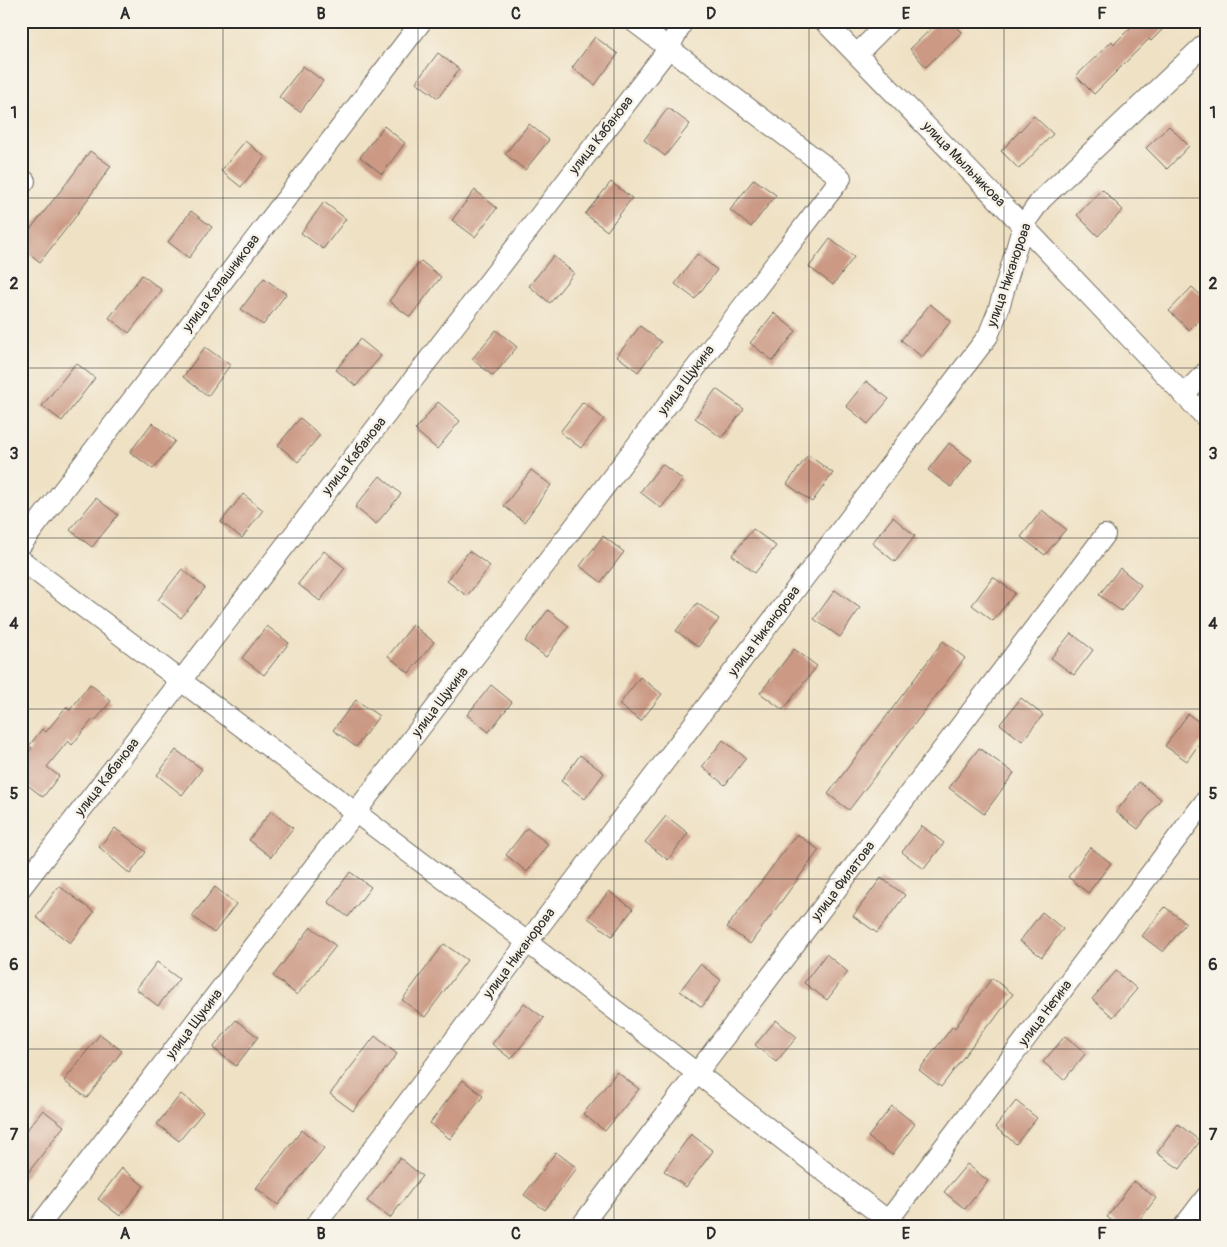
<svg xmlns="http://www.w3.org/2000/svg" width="1227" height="1247" viewBox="0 0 1227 1247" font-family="Pangolin,sans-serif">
<rect width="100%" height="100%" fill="#f7f3e8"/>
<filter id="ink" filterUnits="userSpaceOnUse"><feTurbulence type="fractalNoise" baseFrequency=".02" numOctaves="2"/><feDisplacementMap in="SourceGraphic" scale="10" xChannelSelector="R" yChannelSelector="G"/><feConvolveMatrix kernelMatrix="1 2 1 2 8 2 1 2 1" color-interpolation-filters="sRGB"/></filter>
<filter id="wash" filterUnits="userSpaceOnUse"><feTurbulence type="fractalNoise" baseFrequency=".0096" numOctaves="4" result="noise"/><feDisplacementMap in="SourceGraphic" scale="20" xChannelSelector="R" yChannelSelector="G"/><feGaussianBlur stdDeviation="1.12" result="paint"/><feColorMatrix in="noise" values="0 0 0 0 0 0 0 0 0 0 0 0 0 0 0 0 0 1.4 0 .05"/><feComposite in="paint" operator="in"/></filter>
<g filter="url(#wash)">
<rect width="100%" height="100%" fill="#efe1c4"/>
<g id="blocks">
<g fill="#cb9984">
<path d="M 939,21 L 951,21 L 962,32 L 926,67 L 910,49 Z"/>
<path d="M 1131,21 L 1171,21 L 1151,41 L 1149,39 L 1094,94 L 1076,76 L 1112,41 L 1114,44 L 1134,24 Z"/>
<path d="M 595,37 L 618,54 L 595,85 L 572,68 Z"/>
<path d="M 438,53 L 459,69 L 438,98 L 416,82 Z"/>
<path d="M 303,66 L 323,81 L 300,112 L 279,97 Z"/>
<path d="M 668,108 L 690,124 L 665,156 L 644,140 Z"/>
<path d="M 1034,116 L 1053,134 L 1019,169 L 1001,151 Z"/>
<path d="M 529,124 L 549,140 L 525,170 L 505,154 Z"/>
<path d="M 384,126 L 405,143 L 382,174 L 360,157 Z"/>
<path d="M 1169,126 L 1189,146 L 1167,169 L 1146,148 Z"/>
<path d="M 245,141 L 265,157 L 241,187 L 221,171 Z"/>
<path d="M 90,151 L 111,166 L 73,220 L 40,262 L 21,247 L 21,241 L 69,180 Z"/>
<path d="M 754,179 L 776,195 L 751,227 L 730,210 Z"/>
<path d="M 611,182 L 632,198 L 607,231 L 585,214 Z"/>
<path d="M 1102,189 L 1123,210 L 1098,236 L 1077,215 Z"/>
<path d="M 475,190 L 497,208 L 475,237 L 452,220 Z"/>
<path d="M 324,202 L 346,219 L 323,249 L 301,233 Z"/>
<path d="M 191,211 L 212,227 L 189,258 L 168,242 Z"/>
<path d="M 830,239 L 854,257 L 833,285 L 809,267 Z"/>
<path d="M 697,254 L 717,270 L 695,299 L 675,284 Z"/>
<path d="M 553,256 L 574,273 L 550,303 L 529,286 Z"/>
<path d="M 421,261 L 441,277 L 410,317 L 389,301 Z"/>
<path d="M 142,275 L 162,290 L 129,333 L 109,318 Z"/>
<path d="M 264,278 L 286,294 L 263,325 L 241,309 Z"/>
<path d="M 1192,287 L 1206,300 L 1206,313 L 1189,330 L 1169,311 Z"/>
<path d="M 930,304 L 951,321 L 922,357 L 901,340 Z"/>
<path d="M 774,313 L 796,331 L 773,361 L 750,343 Z"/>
<path d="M 640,326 L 661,342 L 638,372 L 617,356 Z"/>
<path d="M 496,330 L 517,347 L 493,376 L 472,359 Z"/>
<path d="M 360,339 L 381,356 L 356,386 L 336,370 Z"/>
<path d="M 205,347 L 230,365 L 208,396 L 183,377 Z"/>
<path d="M 76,363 L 95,378 L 62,421 L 42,406 Z"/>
<path d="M 866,381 L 889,399 L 868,424 L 846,406 Z"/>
<path d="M 716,389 L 744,409 L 722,438 L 695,418 Z"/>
<path d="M 438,402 L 460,421 L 437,449 L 415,430 Z"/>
<path d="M 583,402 L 604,419 L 581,448 L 560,432 Z"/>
<path d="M 300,418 L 320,435 L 298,462 L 278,445 Z"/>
<path d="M 152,423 L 175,441 L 153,469 L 130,452 Z"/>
<path d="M 949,443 L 972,460 L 951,487 L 928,470 Z"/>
<path d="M 808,455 L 833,473 L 812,502 L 787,484 Z"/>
<path d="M 662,464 L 683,480 L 661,508 L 640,492 Z"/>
<path d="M 531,470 L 551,485 L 524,522 L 504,506 Z"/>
<path d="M 380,476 L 401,494 L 376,524 L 355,507 Z"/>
<path d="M 243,494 L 263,510 L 242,538 L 221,522 Z"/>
<path d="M 96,498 L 118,515 L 92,547 L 70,530 Z"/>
<path d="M 1042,510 L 1066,529 L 1045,555 L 1021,537 Z"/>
<path d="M 893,517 L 915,536 L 895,562 L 872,543 Z"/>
<path d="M 753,529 L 776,546 L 755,573 L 732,555 Z"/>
<path d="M 603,536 L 624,552 L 601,582 L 580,566 Z"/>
<path d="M 324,551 L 345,568 L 320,601 L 298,584 Z"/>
<path d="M 469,551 L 490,566 L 467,596 L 447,581 Z"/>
<path d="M 1120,568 L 1141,585 L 1121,611 L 1099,595 Z"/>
<path d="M 182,569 L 205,588 L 181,618 L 158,600 Z"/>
<path d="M 993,577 L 1015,593 L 993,621 L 972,605 Z"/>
<path d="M 835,590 L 860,608 L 840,637 L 814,619 Z"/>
<path d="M 697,603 L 719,619 L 698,647 L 676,631 Z"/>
<path d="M 548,610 L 569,626 L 546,657 L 525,641 Z"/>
<path d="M 413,625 L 434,642 L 409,673 L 388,656 Z"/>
<path d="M 267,626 L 289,643 L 264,675 L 242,658 Z"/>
<path d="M 1071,633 L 1093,650 L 1074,675 L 1051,658 Z"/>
<path d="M 943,641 L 965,658 L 849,810 L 828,794 Z"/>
<path d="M 794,649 L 817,666 L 783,710 L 760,693 Z"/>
<path d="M 640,677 L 662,694 L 641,721 L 619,705 Z"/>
<path d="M 90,684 L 111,701 L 95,721 L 93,719 L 72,745 L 68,741 L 47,767 L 59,776 L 43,797 L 21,780 L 21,762 L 32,748 L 29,746 L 42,729 L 46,732 L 66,707 L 70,710 Z"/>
<path d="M 491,685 L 512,702 L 489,732 L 467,715 Z"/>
<path d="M 1021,698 L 1043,715 L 1022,741 L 1000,724 Z"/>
<path d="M 356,700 L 379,716 L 356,747 L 333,730 Z"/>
<path d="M 1188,714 L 1206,727 L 1206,734 L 1187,761 L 1165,746 Z"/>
<path d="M 723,740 L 746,758 L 725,785 L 702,767 Z"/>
<path d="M 979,748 L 1014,773 L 984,814 L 949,788 Z"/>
<path d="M 176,750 L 202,769 L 182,795 L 157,775 Z"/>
<path d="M 580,755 L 604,773 L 585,799 L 561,781 Z"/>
<path d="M 1139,782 L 1161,799 L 1138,829 L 1116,812 Z"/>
<path d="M 271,811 L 293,828 L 271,857 L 249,840 Z"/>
<path d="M 666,816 L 688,833 L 668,860 L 645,842 Z"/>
<path d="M 922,826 L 944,843 L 924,869 L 902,852 Z"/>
<path d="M 115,828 L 146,852 L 130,874 L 99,847 Z"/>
<path d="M 527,828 L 548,844 L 527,872 L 506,855 Z"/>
<path d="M 797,834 L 819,850 L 750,944 L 727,927 Z"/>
<path d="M 1090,847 L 1111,863 L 1088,893 L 1068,877 Z"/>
<path d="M 350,872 L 371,887 L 348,917 L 328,902 Z"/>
<path d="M 881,878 L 905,895 L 877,933 L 853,916 Z"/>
<path d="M 59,886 L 94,912 L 70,943 L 36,917 Z"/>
<path d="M 215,887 L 236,904 L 214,933 L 192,916 Z"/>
<path d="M 609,891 L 633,909 L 612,936 L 588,918 Z"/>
<path d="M 1165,907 L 1186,923 L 1163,952 L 1142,936 Z"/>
<path d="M 1042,912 L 1063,929 L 1042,957 L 1020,941 Z"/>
<path d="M 311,927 L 336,946 L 297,995 L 273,976 Z"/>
<path d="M 444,944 L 467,960 L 425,1017 L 402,1000 Z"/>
<path d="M 826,954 L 848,972 L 827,1000 L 804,983 Z"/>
<path d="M 157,962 L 179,979 L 158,1006 L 136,989 Z"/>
<path d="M 700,964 L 721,980 L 702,1007 L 680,991 Z"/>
<path d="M 1116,971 L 1137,989 L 1113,1017 L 1092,999 Z"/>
<path d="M 992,978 L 1013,994 L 991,1024 L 989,1023 L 941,1087 L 919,1070 L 953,1026 L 955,1028 Z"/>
<path d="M 524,1003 L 544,1018 L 511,1059 L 492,1044 Z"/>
<path d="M 236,1020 L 258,1037 L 236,1066 L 213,1048 Z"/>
<path d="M 776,1020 L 797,1037 L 776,1062 L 755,1045 Z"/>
<path d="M 100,1034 L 122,1051 L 87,1098 L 64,1081 Z"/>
<path d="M 375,1036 L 397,1054 L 353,1111 L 330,1094 Z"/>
<path d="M 1065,1036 L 1086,1053 L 1064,1080 L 1043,1062 Z"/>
<path d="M 617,1072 L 639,1089 L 605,1131 L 583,1114 Z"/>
<path d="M 463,1080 L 483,1096 L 450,1139 L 430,1123 Z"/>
<path d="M 181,1094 L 203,1112 L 179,1141 L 157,1124 Z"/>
<path d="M 1016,1101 L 1037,1118 L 1016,1144 L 995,1127 Z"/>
<path d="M 892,1106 L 915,1124 L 892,1155 L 868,1137 Z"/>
<path d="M 43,1110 L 64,1126 L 21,1182 L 21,1137 Z"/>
<path d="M 1178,1124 L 1200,1141 L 1180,1169 L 1157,1153 Z"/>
<path d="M 302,1130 L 324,1148 L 278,1205 L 256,1188 Z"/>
<path d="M 691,1134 L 713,1151 L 686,1187 L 664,1171 Z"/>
<path d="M 556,1152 L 577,1168 L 545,1210 L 524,1195 Z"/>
<path d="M 400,1158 L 422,1176 L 390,1218 L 367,1201 Z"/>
<path d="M 967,1164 L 988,1181 L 965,1209 L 944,1192 Z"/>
<path d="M 122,1168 L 144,1186 L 120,1216 L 98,1199 Z"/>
<path d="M 1134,1181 L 1156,1198 L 1135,1226 L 1119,1226 L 1107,1217 Z"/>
</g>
</g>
</g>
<g filter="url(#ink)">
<use href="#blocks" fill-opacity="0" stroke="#706b61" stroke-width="1"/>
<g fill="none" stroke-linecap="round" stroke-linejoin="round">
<g stroke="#706b61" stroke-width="22">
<g id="street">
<path d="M 824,21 L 1036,239 L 1206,418"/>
<path d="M 857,54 L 890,21"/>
<path d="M 21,186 L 25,181"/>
<path d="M 1183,395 L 1206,372"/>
<path d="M 21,545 L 422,21"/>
<path d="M 21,560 L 510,929 L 895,1226"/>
<path d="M 21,888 L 669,48 L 683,21"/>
<path d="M 39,1226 L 841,178 L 633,21"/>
<path d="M 315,1226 L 514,960 L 988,336 L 998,311 L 1023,225 L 1041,200 L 1206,43"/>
<path d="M 581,1226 L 1105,535"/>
<path d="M 884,1226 L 1206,800"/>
<path d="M 1184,1226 L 1206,1197"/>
</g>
</g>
<use href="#street" stroke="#fff" stroke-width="20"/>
</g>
</g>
<path fill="none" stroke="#2b2b2b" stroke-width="1" stroke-opacity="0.55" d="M 223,21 L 223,1226M 418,21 L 418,1226M 614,21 L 614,1226M 809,21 L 809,1226M 1004,21 L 1004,1226M 21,198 L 1206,198M 21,368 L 1206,368M 21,538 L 1206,538M 21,709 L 1206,709M 21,879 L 1206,879M 21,1049 L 1206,1049"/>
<g text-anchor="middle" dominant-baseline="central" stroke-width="5" stroke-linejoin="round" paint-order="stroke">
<g font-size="14" fill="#2b2b2b" stroke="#f7f3e8">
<text transform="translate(601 135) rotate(-52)">улица Кабанова</text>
<text transform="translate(964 164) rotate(46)">улица Мыльникова</text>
<text transform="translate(1009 275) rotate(-71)">улица Никанорова</text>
<text transform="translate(221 283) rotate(-53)">улица Калашникова</text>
<text transform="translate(686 380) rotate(-53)">улица Щукина</text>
<text transform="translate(354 456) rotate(-52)">улица Кабанова</text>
<text transform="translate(764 631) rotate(-53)">улица Никанорова</text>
<text transform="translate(440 702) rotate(-53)">улица Щукина</text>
<text transform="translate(107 777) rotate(-52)">улица Кабанова</text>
<text transform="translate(843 881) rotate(-53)">улица Филатова</text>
<text transform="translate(519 953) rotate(-53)">улица Никанорова</text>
<text transform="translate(1045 1013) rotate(-53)">улица Негина</text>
<text transform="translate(194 1024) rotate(-53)">улица Щукина</text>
</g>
</g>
<rect width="1227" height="1247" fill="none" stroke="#f7f3e8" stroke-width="55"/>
<rect x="28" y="28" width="1172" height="1192" fill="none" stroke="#2b2b2b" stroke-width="2"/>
<g font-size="16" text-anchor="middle" font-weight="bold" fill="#2b2b2b">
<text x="125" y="19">A</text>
<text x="321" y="19">B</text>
<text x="516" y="19">C</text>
<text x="711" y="19">D</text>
<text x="906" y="19">E</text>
<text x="1102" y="19">F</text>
<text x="14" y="118">1</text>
<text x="1213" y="118">1</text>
<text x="14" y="289">2</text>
<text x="1213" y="289">2</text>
<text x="14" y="459">3</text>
<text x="1213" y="459">3</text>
<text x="14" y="629">4</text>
<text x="1213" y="629">4</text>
<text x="14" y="799">5</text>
<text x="1213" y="799">5</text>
<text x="14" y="970">6</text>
<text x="1213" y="970">6</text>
<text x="14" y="1140">7</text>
<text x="1213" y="1140">7</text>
<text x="125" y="1239">A</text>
<text x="321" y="1239">B</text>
<text x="516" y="1239">C</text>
<text x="711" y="1239">D</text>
<text x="906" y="1239">E</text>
<text x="1102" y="1239">F</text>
</g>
</svg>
